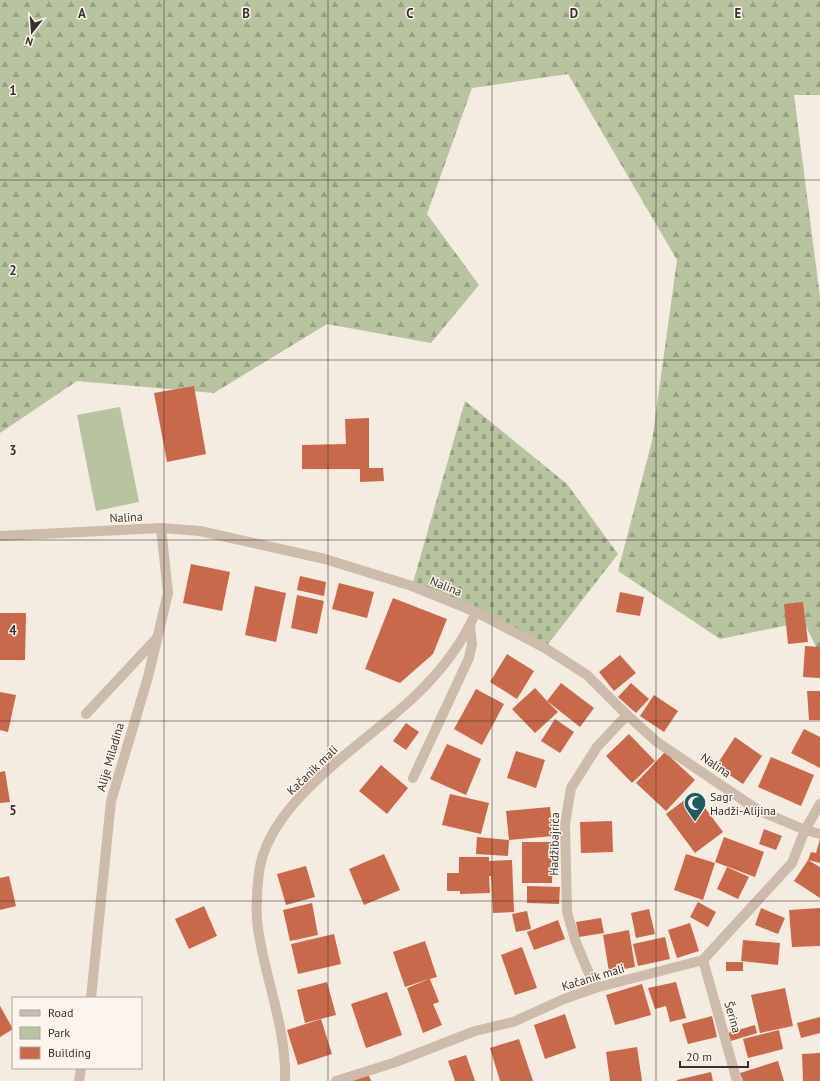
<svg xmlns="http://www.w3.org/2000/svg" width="820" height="1081" viewBox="0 0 820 1081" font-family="'PT Sans',sans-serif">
<defs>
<pattern id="forest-firs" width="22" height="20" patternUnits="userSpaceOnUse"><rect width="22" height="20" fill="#b8c4a0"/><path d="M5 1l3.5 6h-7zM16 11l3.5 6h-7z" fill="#97a083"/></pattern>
<pattern id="cemetery-stones" width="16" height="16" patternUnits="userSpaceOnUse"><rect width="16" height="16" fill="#b8c4a0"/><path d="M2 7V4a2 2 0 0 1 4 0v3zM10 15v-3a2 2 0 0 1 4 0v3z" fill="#97a083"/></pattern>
</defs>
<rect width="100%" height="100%" fill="#f4ebe1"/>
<path fill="url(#forest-firs)" d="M 0,0 L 820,0 L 820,95 L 794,95 L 820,297 L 820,655 L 804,622 L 720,639 L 618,571 L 652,441 L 677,260 L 568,74 L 472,88 L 427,214 L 479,285 L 431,343 L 327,324 L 214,393 L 77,381 L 0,433 Z"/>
<path fill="url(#cemetery-stones)" d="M 465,401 L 567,484 L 618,554 L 545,648 L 412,586 Z"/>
<path fill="#b8c4a0" d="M 120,407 L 139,502 L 96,511 L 77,415 Z"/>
<g fill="#c8694b">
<path d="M 194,386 L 206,454 L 167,462 L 154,393 Z"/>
<path d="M 369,418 L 369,468 L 383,468 L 384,481 L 360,482 L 360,469 L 302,469 L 302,445 L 346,444 L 345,419 Z"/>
<path d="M 191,564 L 230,572 L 222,611 L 183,603 Z"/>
<path d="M 300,576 L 326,582 L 324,596 L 297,590 Z"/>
<path d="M 339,583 L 374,592 L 367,618 L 332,609 Z"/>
<path d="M 255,586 L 286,593 L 276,642 L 245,635 Z"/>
<path d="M 620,592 L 644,597 L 640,616 L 616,612 Z"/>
<path d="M 297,595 L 324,601 L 317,634 L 291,628 Z"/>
<path d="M 393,598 L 447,619 L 433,654 L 400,683 L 365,669 Z"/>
<path d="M 803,602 L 808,642 L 788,644 L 784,604 Z"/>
<path d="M 0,613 L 26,613 L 25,660 L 0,660 Z"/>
<path d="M 805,646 L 820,647 L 820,678 L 803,677 Z"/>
<path d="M 507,654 L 534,671 L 517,699 L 490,682 Z"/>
<path d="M 620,655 L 636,673 L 614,691 L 599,672 Z"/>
<path d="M 561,683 L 594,708 L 580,727 L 547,701 L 558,712 L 535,733 L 512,709 L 535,688 L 547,701 Z"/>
<path d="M 631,683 L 649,699 L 636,713 L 618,697 Z"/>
<path d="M 476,689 L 504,704 L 482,745 L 454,729 Z"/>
<path d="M 807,691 L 820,691 L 820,720 L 809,720 Z"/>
<path d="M 0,692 L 16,695 L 8,732 L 0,730 Z"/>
<path d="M 654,695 L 678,711 L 664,732 L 640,716 Z"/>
<path d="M 555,719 L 574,732 L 560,753 L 541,741 Z"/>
<path d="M 406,723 L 419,732 L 406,750 L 393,741 Z"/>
<path d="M 804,729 L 820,737 L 820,768 L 791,753 Z"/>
<path d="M 629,734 L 655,761 L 632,783 L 606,756 Z"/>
<path d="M 735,737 L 762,756 L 743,784 L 716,766 Z"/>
<path d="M 447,744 L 481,759 L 466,795 L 430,779 Z"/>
<path d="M 516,751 L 545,760 L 536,788 L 507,778 Z"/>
<path d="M 665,752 L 695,780 L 666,811 L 636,783 Z"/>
<path d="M 771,757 L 814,775 L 801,806 L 758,787 Z"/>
<path d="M 381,765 L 408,788 L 387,814 L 359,791 Z"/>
<path d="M 5,771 L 10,802 L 0,803 L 0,772 Z"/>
<path d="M 694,793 L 723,832 L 695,853 L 666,814 Z"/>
<path d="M 450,794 L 489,803 L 481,834 L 442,825 Z"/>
<path d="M 550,807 L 553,836 L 509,840 L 506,811 Z"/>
<path d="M 612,821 L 613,852 L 581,853 L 580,822 Z"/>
<path d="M 764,829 L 782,836 L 776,850 L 759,844 Z"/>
<path d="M 477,837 L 509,840 L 508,856 L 476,854 Z"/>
<path d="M 724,837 L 764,852 L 755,877 L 715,862 Z"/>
<path d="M 820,839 L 820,863 L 808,860 L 820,867 L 820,898 L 794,881 L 808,860 L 811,852 L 816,853 Z"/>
<path d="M 522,842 L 553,842 L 552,883 L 522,883 Z"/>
<path d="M 384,854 L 400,890 L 364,905 L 349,869 Z"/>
<path d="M 686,854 L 715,863 L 703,900 L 674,890 Z"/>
<path d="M 459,857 L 489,857 L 489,861 L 512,860 L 514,912 L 493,913 L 491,876 L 489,876 L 490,893 L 460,894 L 460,891 L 447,891 L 447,873 L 459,873 Z"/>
<path d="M 306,866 L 315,897 L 286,905 L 277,874 Z"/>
<path d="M 727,867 L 749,877 L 738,899 L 717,889 Z"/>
<path d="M 9,876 L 16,906 L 0,910 L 0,878 Z"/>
<path d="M 527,886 L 560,887 L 559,904 L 527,903 Z"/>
<path d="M 698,902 L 716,912 L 708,927 L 690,917 Z"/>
<path d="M 312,903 L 318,935 L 290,941 L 283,910 Z"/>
<path d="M 204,906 L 217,936 L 189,949 L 175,919 Z"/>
<path d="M 761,908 L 785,918 L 778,934 L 755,925 Z"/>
<path d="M 820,908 L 820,946 L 792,947 L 789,910 Z"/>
<path d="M 649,909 L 655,934 L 636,938 L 631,913 Z"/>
<path d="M 527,911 L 531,929 L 516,932 L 512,914 Z"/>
<path d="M 601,918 L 604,933 L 579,937 L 576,922 Z"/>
<path d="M 558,920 L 565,939 L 534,950 L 527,932 Z"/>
<path d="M 690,923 L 699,951 L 677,958 L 668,930 Z"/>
<path d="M 629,930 L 635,967 L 609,972 L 603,935 Z"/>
<path d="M 334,934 L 341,964 L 298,974 L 291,944 Z"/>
<path d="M 665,937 L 670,959 L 638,966 L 633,944 Z"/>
<path d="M 743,940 L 780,943 L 778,965 L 741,961 Z"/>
<path d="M 425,941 L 437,977 L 430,979 L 439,1002 L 433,1004 L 442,1025 L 423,1033 L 407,988 L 429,979 L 405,987 L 393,952 Z"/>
<path d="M 522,947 L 537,988 L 515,995 L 501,955 Z"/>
<rect x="726" y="962" width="17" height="9"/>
<path d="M 327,982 L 336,1015 L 305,1023 L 297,990 Z"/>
<path d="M 676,982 L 686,1018 L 670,1022 L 666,1006 L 655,1009 L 648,988 Z"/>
<path d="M 642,984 L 651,1015 L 615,1025 L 606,995 Z"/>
<path d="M 785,988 L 793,1026 L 760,1033 L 751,995 Z"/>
<path d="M 387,992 L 402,1035 L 366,1048 L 351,1004 Z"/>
<path d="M 0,1006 L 13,1029 L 0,1037 Z"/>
<path d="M 565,1014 L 576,1048 L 545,1059 L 534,1025 Z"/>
<path d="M 712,1016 L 717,1037 L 688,1044 L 682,1024 Z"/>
<path d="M 820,1017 L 820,1033 L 801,1038 L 797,1023 Z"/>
<path d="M 321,1019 L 332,1054 L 298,1065 L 287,1030 Z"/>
<path d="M 755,1025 L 757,1033 L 731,1041 L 728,1033 Z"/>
<path d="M 779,1030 L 783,1049 L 748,1058 L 743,1039 Z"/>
<path d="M 519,1039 L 533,1081 L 500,1081 L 490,1048 Z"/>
<path d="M 637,1047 L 642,1081 L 610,1081 L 606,1052 Z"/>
<path d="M 820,1053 L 820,1081 L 803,1081 L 802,1054 Z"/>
<path d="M 466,1055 L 475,1081 L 455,1081 L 448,1061 Z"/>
<path d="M 778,1061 L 784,1081 L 743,1081 L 740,1073 Z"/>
<path d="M 711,1072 L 713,1081 L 677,1081 L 677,1080 Z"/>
<path d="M 368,1073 L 371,1081 L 344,1081 Z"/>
</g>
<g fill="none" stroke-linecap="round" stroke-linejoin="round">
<g stroke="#cdbbac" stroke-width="10">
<path d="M 0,536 L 161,528 L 200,531 L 325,559 L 412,586 L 476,612 L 545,648 L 587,675 L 627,715 L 657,742 L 758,810 L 805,830 L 820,834"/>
<path d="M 86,714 L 157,638"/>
<path d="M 413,778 L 469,658 L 472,644 L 470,626"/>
<path d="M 703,960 L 737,1081"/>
<path d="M 595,988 L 575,940 L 567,912 L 565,824 L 571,788 L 597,747 L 627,715"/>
<path d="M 91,998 L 111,801 L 148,677 L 168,593 L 161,528"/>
<path d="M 79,1081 L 81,1068"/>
<path d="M 285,1081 C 287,1026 263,975 257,921 C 256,905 257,888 259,872 C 269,799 367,743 416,695 C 440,672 463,642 476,612"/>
<path d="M 336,1081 L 393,1063 L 475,1031 L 513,1022 L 564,999 L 595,988 L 703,960 L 792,863 L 805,830 L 820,804"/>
</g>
</g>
<path fill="none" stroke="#3b302b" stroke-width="1" stroke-opacity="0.55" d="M 164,0 L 164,1081M 328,0 L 328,1081M 492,0 L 492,1081M 656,0 L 656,1081M 0,180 L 820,180M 0,360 L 820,360M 0,540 L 820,540M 0,721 L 820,721M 0,901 L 820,901"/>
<defs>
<g id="mosque-pin" transform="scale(1.15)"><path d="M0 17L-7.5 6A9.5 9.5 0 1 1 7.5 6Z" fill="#1f5a5e" stroke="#fbf5ee"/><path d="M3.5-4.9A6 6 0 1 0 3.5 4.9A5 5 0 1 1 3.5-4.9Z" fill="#fff"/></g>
</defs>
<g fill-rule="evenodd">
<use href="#mosque-pin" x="695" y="803"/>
</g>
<g text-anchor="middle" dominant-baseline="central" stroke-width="3" stroke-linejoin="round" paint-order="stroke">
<g font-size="12" fill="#3b302b" stroke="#fbf5ee">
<text transform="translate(126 517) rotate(-3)">Nalina</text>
<text transform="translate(446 586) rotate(22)">Nalina</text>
<text transform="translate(110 757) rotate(-74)">Alije Miladina</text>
<text transform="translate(716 765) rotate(34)">Nalina</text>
<text transform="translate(312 770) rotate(-44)">Kačanik mali</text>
<text transform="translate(554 844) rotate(-89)">Hadžibajrića</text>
<text transform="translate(593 977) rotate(-17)">Kačanik mali</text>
<text transform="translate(733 1017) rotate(74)">Šerina</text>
</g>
<g font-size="12" fill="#3b302b" stroke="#fbf5ee" text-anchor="start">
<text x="710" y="796">Sagr<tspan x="710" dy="14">Hadži-Alijina</tspan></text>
</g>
</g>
<g font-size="13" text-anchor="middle" font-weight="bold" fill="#3b302b" stroke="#fbf5ee" stroke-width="3" stroke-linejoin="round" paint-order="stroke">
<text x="82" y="18">A</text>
<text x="246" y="18">B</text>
<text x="410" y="18">C</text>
<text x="574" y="18">D</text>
<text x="738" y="18">E</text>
<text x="13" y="95">1</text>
<text x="13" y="275">2</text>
<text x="13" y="455">3</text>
<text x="13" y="635">4</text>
<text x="13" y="815">5</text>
</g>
<rect x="12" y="997" width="130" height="72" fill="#fbf5ee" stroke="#aea6a0"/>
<rect x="20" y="1010" width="20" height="6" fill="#cdbbac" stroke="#aea6a0"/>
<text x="48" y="1017" font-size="12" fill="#3b302b">Road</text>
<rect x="20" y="1027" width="20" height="12" fill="#b8c4a0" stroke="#aea6a0"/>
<text x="48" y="1037" font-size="12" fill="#3b302b">Park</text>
<rect x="20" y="1047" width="20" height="12" fill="#c8694b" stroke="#aea6a0"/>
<text x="48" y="1057" font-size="12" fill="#3b302b">Building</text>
<g transform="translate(32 32) rotate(197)" stroke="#fbf5ee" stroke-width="3" paint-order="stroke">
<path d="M0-3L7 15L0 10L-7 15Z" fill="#3b302b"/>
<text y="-6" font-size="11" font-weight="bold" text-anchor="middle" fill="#3b302b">N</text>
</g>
<path d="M680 1061v6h68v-6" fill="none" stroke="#3b302b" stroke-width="2"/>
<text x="686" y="1061" font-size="12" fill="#3b302b" stroke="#fbf5ee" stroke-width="3" paint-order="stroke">20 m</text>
</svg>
